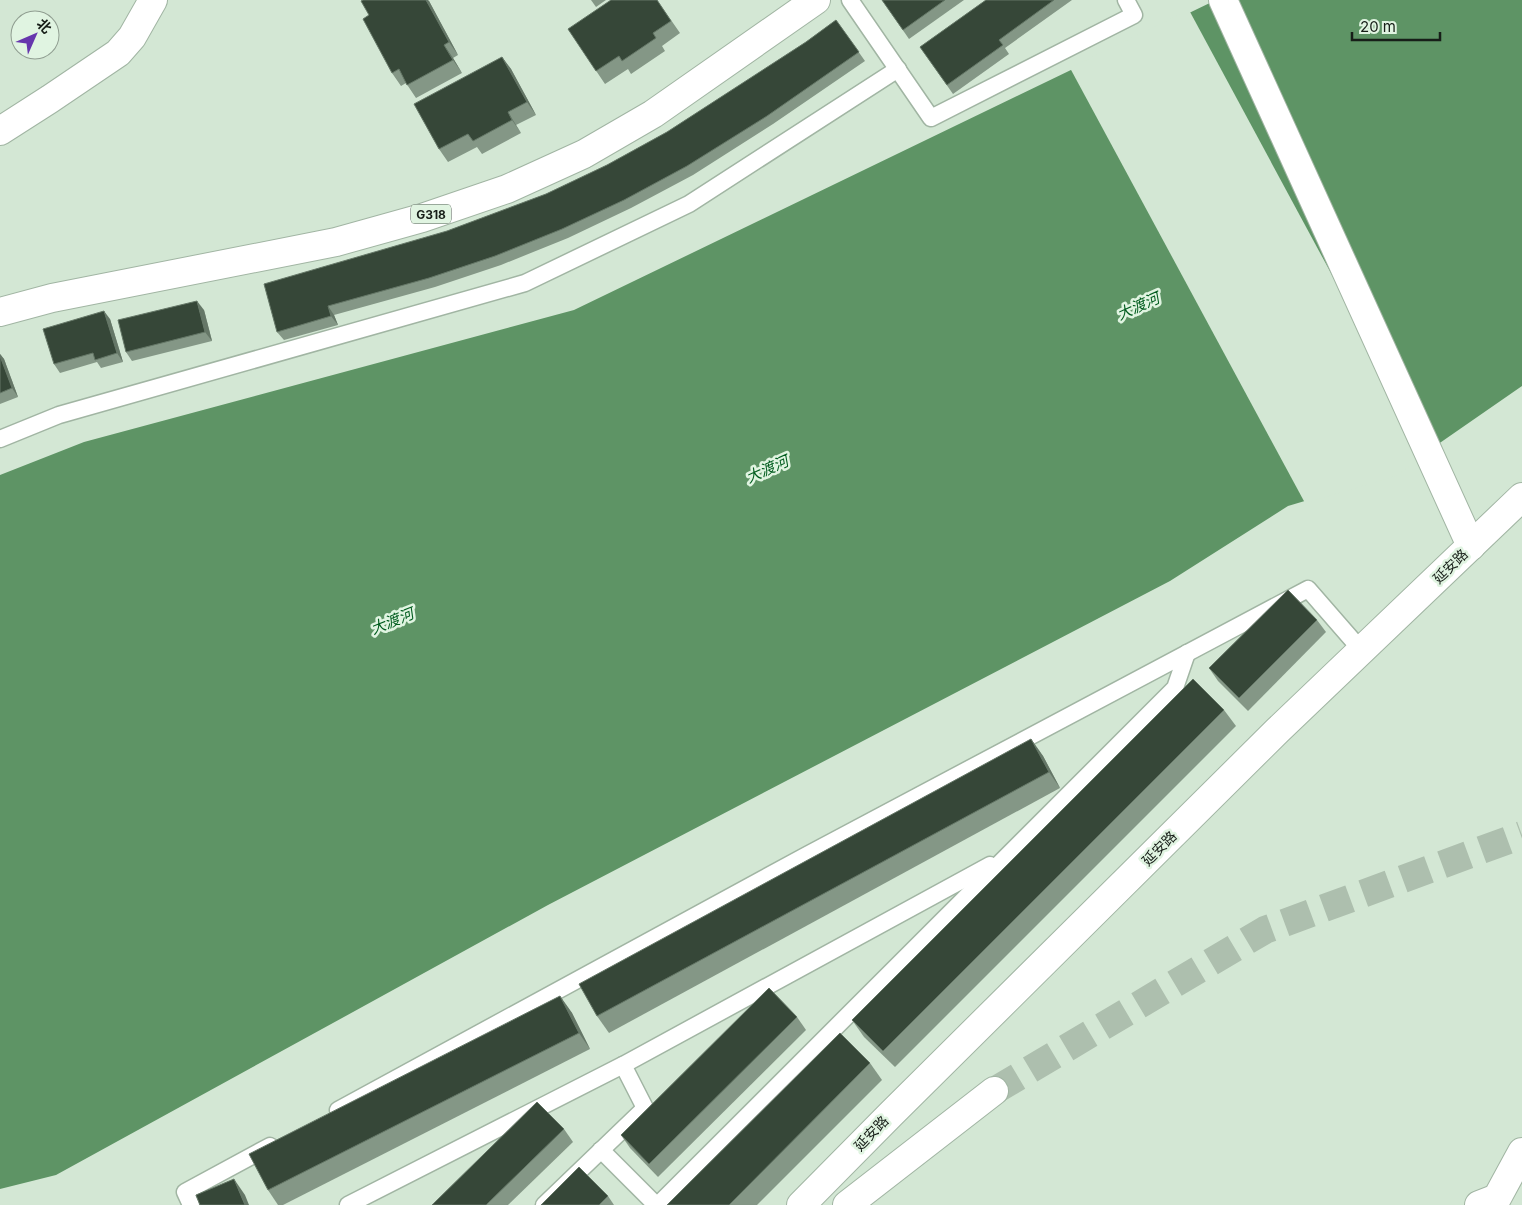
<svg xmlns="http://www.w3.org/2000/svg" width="1522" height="1205" viewBox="0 0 1522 1205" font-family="Inter,'Noto Sans SC',sans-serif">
<rect width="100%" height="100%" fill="#d3e7d4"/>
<path fill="#5e9465" d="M 1216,0 L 1522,0 L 1522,386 L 1395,474 L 1288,506 L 1170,581 L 548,905 L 56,1175 L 0,1189 L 0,475 L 84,442 L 574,310 Z"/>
<path fill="#d3e7d4" d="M 1189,10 L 1428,453 L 1396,476 L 1305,503 L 1070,68 Z"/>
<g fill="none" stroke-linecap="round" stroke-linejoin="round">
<path stroke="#adbfae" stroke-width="28" stroke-dasharray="28 14" stroke-linecap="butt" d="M 994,1091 L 1265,930 L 1522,835"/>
<g stroke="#a1b5a3" stroke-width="19">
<g id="service">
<path d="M 850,0 L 931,118 L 1134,15 L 1126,0"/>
<path d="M 0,439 L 59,415 L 525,283 L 689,204 L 898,69"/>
<path d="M 338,1110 L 805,856 L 1308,589 L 1362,651"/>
<path d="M 601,1150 L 656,1205"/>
<path d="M 191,1205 L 185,1192 L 270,1146"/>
<path d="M 348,1205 L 623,1065 L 990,865"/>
<path d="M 544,1205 L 645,1108 L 623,1065"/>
<path d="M 658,1205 L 1175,688 L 1187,653"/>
</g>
</g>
<g stroke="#a1b5a3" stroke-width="30">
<g id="minor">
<path d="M 0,131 L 50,99 L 118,53 L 132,37 L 153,0"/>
<path d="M 1479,1205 L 1497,1198 L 1522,1152"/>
</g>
</g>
<g stroke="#a1b5a3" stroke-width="30">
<g id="secondary">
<path d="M 1223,0 L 1471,546"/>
<path d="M 801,1205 L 891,1114 L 1278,730 L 1522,497"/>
<path d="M 847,1205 L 994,1091"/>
</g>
</g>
<g stroke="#a1b5a3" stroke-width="30">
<path id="trunk" d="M 0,312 L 52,298 L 336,242 L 422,218 L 507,189 L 584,154 L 653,114 L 816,0"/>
</g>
<use href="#service" stroke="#fff" stroke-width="16"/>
<use href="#minor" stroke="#fff" stroke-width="28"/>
<use href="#secondary" stroke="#fff" stroke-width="28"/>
<use href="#trunk" stroke="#fff" stroke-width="28"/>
</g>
<g fill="#849786">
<path d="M 591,0 L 606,0 L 596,7 Z"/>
<path d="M 657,0 L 680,33 L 662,46 L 665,51 L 631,74 L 628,69 L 605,84 L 568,29 Z"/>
<path d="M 882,0 L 964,0 L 909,39 Z"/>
<path d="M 986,0 L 1072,0 L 1005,48 L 1009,54 L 953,94 L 920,47 Z"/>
<path d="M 429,1 L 458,55 L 453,58 L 462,73 L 416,98 L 406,83 L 401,86 L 392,73 Z"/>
<path d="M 836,20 L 865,61 L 773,124 L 693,175 L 631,208 L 568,238 L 501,265 L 435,287 L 334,315 L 338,325 L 284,340 L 277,332 L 447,231 L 546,194 L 607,165 L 667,132 L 806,42 Z"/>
<path d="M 502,57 L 511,69 L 536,115 L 516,125 L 521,133 L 482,154 L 477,147 L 448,162 L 439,149 Z"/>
<path d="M 204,310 L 212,341 L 132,361 L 126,352 Z"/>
<path d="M 110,319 L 123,362 L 101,368 L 97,362 L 60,373 L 54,364 Z"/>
<path d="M 0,354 L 4,359 L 18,397 L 0,404 Z"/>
<path d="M 1317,620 L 1326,632 L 1248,711 L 1218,681 L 1209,668 Z"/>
<path d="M 1224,710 L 1236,726 L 895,1067 L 864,1037 L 852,1020 Z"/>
<path d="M 1031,739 L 1043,756 L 1060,788 L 609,1033 L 597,1016 Z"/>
<path d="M 560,996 L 572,1013 L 590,1049 L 283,1205 L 278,1205 L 268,1190 Z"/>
<path d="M 797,1017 L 806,1030 L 658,1177 L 630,1148 L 621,1135 Z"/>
<path d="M 870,1063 L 882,1080 L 757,1205 L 667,1205 Z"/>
<path d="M 564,1129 L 573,1142 L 508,1205 L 432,1205 Z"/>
<path d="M 608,1196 L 614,1205 L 541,1205 Z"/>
</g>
<g fill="#657767">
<path d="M 426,0 L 428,0 L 429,1 L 458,55 L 449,42 Z"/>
<path d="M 444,45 L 453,58 L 462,73 L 453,60 Z"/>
<path d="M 502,57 L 511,69 L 536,115 L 527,102 Z"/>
<path d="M 508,112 L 516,125 L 521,133 L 512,120 Z"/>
<path d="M 197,301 L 204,310 L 212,341 L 205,332 Z"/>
<path d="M 328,306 L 334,315 L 338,325 L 331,316 Z"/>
<path d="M 104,311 L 110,319 L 123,362 L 117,353 Z"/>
<path d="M 0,354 L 4,359 L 18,397 L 12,388 L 0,356 Z"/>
<path d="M 1031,739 L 1043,756 L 1060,788 L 1049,772 Z"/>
<path d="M 560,996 L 572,1013 L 590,1049 L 579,1033 Z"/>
<path d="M 234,1179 L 245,1195 L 249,1205 L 245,1205 Z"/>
</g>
<g fill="#364738" stroke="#657767">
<path d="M 363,0 L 426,0 L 449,42 L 444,45 L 453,60 L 407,85 L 399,69 L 392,73 L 363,19 L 369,15 L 361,1 Z"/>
<path d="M 611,0 L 657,0 L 671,21 L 653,33 L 656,38 L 622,61 L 619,56 L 596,71 L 568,29 Z"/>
<path d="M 882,0 L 945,0 L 903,30 Z"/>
<path d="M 986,0 L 1054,0 L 999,40 L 1003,45 L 947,85 L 920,47 Z"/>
<path d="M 836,20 L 859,52 L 767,116 L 687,166 L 624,200 L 562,229 L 495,256 L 429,278 L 328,306 L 331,316 L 277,332 L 264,284 L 447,231 L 546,194 L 607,165 L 667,132 L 806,42 Z"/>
<path d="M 502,57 L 527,102 L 508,112 L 512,120 L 473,141 L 468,134 L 439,149 L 414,104 Z"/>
<path d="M 197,301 L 205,332 L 126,352 L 118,320 Z"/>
<path d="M 104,311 L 117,353 L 95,360 L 93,353 L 54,364 L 43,329 Z"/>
<path d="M 0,356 L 12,388 L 0,393 Z"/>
<path d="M 1288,590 L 1317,620 L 1239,698 L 1209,668 Z"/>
<path d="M 1193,679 L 1224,710 L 883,1051 L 852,1020 Z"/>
<path d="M 1031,739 L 1049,772 L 597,1016 L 579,984 Z"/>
<path d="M 769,988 L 797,1017 L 649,1164 L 621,1135 Z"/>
<path d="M 560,996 L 579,1033 L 268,1190 L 249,1154 Z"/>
<path d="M 840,1033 L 870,1063 L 729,1205 L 667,1205 Z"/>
<path d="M 537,1102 L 564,1129 L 486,1205 L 432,1205 Z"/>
<path d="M 579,1167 L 608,1196 L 599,1205 L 541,1205 Z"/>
<path d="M 234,1179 L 245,1205 L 200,1205 L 196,1195 Z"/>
</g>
<g text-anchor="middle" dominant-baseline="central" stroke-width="5" stroke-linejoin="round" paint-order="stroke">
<rect fill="#e0f4e1" stroke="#535e54" stroke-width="1" x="411" y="204.5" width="40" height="19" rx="4"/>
<g font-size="12" font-weight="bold" fill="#171e18">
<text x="431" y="214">G318</text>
</g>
<g font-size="14" fill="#171e18" stroke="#e0f4e1">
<text transform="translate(1450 566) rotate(-44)">延安路</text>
<text transform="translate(1159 848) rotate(-45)">延安路</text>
<text transform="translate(871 1133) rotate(-46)">延安路</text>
</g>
<g font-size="15" font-style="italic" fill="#005c1e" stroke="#e0f4e1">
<text transform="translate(1138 306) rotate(-24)">大渡河</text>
<text transform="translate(767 469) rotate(-24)">大渡河</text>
<text transform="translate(392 621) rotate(-22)">大渡河</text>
</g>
</g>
<g transform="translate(35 35) rotate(45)"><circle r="24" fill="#e0f4e1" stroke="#909e91"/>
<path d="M0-4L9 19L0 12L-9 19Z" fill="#6636ad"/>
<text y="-8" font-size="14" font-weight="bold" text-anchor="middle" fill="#171e18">北</text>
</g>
<path d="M1352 32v8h88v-8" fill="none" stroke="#171e18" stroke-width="2.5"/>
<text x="1360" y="32" font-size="15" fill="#171e18" stroke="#e0f4e1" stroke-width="4" paint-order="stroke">20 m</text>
</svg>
